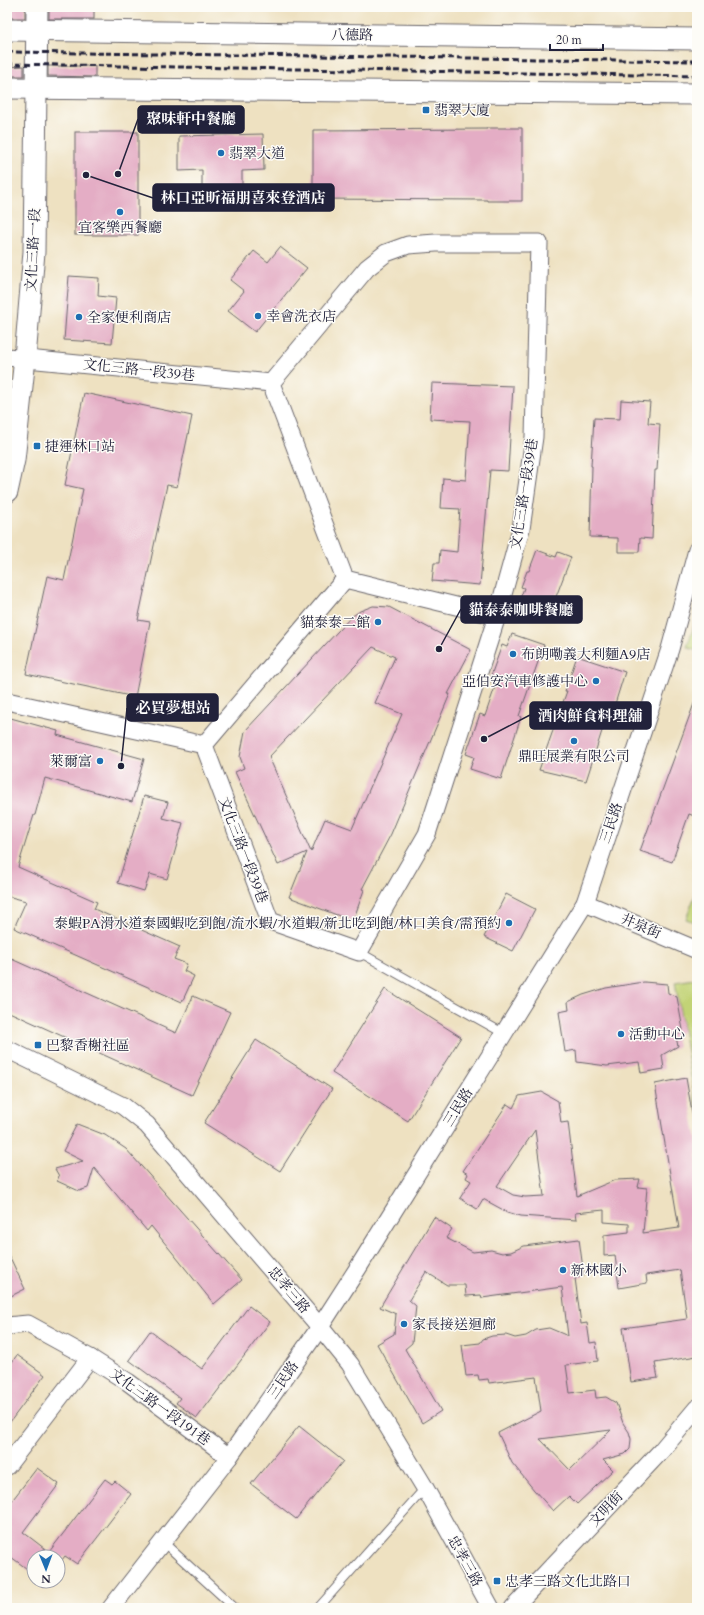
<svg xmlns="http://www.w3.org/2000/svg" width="704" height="1615" viewBox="0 0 704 1615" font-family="Cardo,'Noto Serif TC',serif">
<rect width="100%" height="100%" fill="#fdfcf7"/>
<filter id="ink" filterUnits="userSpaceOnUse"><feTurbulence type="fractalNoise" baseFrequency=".025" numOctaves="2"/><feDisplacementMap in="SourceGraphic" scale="8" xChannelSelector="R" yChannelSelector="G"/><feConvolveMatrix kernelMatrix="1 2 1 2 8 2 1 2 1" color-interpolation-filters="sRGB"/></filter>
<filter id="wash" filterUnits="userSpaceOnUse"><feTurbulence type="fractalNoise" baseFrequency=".012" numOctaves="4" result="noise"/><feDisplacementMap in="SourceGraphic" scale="16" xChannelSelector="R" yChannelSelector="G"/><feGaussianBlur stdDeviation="0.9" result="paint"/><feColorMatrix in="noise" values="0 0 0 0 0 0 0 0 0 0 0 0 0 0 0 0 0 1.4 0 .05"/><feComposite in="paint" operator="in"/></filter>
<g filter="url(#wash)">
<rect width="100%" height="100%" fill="#eee1c1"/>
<g fill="#c2d376" stroke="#727a58">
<path d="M 697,617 L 697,651 L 687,647 Z"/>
<path d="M 697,890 L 697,923 L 686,919 Z"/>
<path d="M 695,979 L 697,991 L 697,1111 L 675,982 Z"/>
</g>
<g id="blocks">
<g fill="#e4adc5" fill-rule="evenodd">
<rect x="7" y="7" width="18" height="11"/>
<rect x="49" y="7" width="45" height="12"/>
<path d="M 24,66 L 24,76 L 7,76 L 7,67 Z"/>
<path d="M 48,66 L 95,66 L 95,77 L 48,76 Z"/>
<path d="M 487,128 L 522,128 L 522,201 L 487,201 L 487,200 L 313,199 L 313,130 L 487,129 Z"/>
<rect x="75" y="132" width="63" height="103"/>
<path d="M 263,134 L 264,170 L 242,171 L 242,190 L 202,190 L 202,170 L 179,171 L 179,136 Z"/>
<path d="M 280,247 L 307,268 L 255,332 L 228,311 L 244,291 L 230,280 L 254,251 L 268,262 Z"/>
<path d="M 69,276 L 99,278 L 98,296 L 116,298 L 112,343 L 64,340 Z"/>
<path d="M 432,383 L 513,386 L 508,471 L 490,470 L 480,585 L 432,581 L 434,563 L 439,563 L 440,550 L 457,552 L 460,509 L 441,508 L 443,478 L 466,480 L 470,421 L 430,419 Z"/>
<path d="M 84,393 L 192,416 L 177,487 L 167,485 L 138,620 L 150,622 L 135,697 L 26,674 L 47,576 L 64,580 L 83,489 L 65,485 Z"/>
<path d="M 621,400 L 650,402 L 648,423 L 660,424 L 657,470 L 655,470 L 652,539 L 640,538 L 639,552 L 618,552 L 618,538 L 590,537 L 592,466 L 591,466 L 594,418 L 620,419 Z"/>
<path d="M 537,550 L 556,557 L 558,552 L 571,557 L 548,618 L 517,607 L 524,588 L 521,587 L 527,571 L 529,571 Z"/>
<path d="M 373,606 L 389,607 L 471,650 L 448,694 L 450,694 L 391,834 L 362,889 L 364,890 L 353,921 L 289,897 L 307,852 L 278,865 L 235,772 L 244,768 L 240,757 L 245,731 L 351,617 L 360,611 ZM 373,647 L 395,657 L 375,703 L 402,714 L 352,829 L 325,819 L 311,852 L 269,757 Z"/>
<path d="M 512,634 L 544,645 L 519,716 L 521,717 L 501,779 L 470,769 L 474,757 L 466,754 L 480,714 L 485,716 L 496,684 L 489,681 L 502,645 L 507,647 Z"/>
<path d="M 577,656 L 625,672 L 614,707 L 610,706 L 586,781 L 539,770 L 567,691 L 565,691 Z"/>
<path d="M 695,701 L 697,701 L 697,817 L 689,814 L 672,862 L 640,851 Z"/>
<path d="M 7,717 L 58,731 L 57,735 L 144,759 L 132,802 L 45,778 L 35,815 L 34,815 L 18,867 L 97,902 L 94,909 L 180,947 L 174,959 L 187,964 L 184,971 L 194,976 L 182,1002 L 14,928 L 26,901 L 7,896 Z"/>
<path d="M 144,796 L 168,802 L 163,818 L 183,823 L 167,879 L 150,874 L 144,891 L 118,883 Z"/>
<path d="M 506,894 L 535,909 L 513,951 L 484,937 Z"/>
<path d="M 7,957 L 176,1033 L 193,996 L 230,1012 L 192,1095 L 7,1011 Z"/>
<path d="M 644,982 L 667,984 L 668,993 L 677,997 L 683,1030 L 676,1037 L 678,1046 L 662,1055 L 664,1069 L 641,1073 L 639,1062 L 607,1066 L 577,1062 L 576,1050 L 565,1052 L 559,1012 L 569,1010 L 568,1002 L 583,995 L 606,988 Z"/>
<path d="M 385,989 L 461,1037 L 408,1121 L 332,1073 Z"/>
<path d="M 256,1040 L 332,1089 L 280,1171 L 204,1123 Z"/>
<path d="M 686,1078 L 697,1141 L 697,1356 L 655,1363 L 658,1378 L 631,1382 L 623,1328 L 687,1319 L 680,1270 L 646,1275 L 647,1283 L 619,1288 L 615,1255 L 604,1256 L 604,1235 L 629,1232 L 629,1224 L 604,1222 L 604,1210 L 575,1213 L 576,1220 L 521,1216 L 507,1212 L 483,1199 L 477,1209 L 460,1198 L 471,1181 L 466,1178 L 468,1174 L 463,1171 L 507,1104 L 513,1108 L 519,1096 L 542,1092 L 558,1101 L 561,1123 L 568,1122 L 577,1196 L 615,1180 L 640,1179 L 638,1187 L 647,1188 L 643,1233 L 679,1228 L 655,1084 ZM 535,1130 L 544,1196 L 525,1197 L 513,1195 L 497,1186 Z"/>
<path d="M 77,1124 L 105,1135 L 126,1149 L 242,1280 L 214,1304 L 151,1226 L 147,1231 L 94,1168 L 88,1188 L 79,1191 L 57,1181 L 59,1176 L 55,1169 L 83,1161 L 63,1151 Z"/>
<path d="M 434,1217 L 452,1229 L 446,1238 L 473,1252 L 491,1250 L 502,1253 L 511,1252 L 524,1246 L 579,1239 L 584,1276 L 575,1278 L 581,1324 L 587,1323 L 590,1343 L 596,1342 L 598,1361 L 566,1365 L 570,1393 L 595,1390 L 596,1398 L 606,1397 L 616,1403 L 623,1423 L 629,1432 L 631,1439 L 630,1449 L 625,1454 L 603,1460 L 613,1470 L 577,1504 L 569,1496 L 553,1511 L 534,1490 L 512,1463 L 498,1433 L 541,1411 L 536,1377 L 489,1383 L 488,1379 L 479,1380 L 478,1375 L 466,1376 L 462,1345 L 480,1343 L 483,1339 L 492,1336 L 506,1335 L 515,1338 L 526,1336 L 536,1330 L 549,1328 L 568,1336 L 562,1287 L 482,1298 L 481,1295 L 466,1296 L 465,1285 L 447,1285 L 426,1272 L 409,1300 L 416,1306 L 412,1343 L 405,1349 L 441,1411 L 422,1423 L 377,1344 L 394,1334 L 396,1314 L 380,1307 ZM 611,1430 L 570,1470 L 540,1439 Z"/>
<path d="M 7,1251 L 25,1289 L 7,1298 Z"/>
<path d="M 249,1306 L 270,1322 L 197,1418 L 176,1403 L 180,1398 L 129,1360 L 150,1331 L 202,1369 Z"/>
<path d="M 17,1355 L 45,1375 L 7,1426 L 7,1369 Z"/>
<path d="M 299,1426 L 343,1461 L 296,1519 L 251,1484 Z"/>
<path d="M 37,1468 L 59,1484 L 23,1532 L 49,1552 L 105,1479 L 112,1484 L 115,1481 L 131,1494 L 77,1564 L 65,1556 L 58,1565 L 58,1557 L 34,1557 L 34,1574 L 7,1554 L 7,1507 Z"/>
</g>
</g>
</g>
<g filter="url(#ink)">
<use href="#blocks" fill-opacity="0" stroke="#69656a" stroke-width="1"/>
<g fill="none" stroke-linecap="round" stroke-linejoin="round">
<g stroke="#69656a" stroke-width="10">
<g id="service">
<path d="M 359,952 L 503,1033"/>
<path d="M 163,1542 L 235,1608"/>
<path d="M 318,1608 L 425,1488"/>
</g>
</g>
<g stroke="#69656a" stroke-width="19">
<g id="minor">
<path d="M 7,357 L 271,383"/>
<path d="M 345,579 L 497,616"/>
<path d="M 7,701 L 204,745 L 270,921 L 359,952 L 427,834 L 497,616 L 521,529 L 534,437 L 539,243 L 436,243 L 408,245 L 386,253 L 367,268 L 271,383 L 345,579 L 204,745"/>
<path d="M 585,903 L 697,950"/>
<path d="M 7,1049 L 123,1106 L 147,1125 L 320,1327 L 350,1364 L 425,1488 L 491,1608"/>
<path d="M 7,1326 L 28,1324 L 90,1358 L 128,1382 L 229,1457"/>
<path d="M 7,1466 L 90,1358"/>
<path d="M 111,1608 L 229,1457 L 320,1327 L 358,1268 L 585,903 L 670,649 L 697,550"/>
<path d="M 513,1608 L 661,1451 L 697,1408"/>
</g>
</g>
<g stroke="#69656a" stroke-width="23">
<g id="tertiary">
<path d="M 7,30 L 697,39"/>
<path d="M 7,88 L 697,94"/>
<path d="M 7,492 L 14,460 L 25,358 L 34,252 L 37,7"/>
</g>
</g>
<use href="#service" stroke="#fff" stroke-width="8"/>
<use href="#minor" stroke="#fff" stroke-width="17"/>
<use href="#tertiary" stroke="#fff" stroke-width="21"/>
<g stroke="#22223b" stroke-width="3" stroke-dasharray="6 3" stroke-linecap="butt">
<path d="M 7,52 L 697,61"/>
<path d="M 7,64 L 697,76"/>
</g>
</g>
</g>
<g fill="#1f6fb2" stroke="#fdfcf7" stroke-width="1.5">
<rect x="422" y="106" width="8" height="8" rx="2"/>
<circle cx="221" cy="153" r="4"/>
<circle cx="120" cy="212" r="4"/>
<circle cx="258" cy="316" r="4"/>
<circle cx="79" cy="317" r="4"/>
<rect x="33" y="442" width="8" height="8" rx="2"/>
<circle cx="378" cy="622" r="4"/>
<circle cx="513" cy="654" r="4"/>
<circle cx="596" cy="681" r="4"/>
<circle cx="574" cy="741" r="4"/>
<circle cx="100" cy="761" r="4"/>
<circle cx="509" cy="923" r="4"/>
<circle cx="621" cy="1034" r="4"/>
<rect x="34" y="1041" width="8" height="8" rx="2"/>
<circle cx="563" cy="1270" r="4"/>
<circle cx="404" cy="1324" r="4"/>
<rect x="493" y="1577" width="8" height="8" rx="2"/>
</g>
<g text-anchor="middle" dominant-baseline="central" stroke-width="3" stroke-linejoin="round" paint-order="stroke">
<g font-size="14" fill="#22223b" stroke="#fdfcf7">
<text transform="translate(352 35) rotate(1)">八德路</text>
<text transform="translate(33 250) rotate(-87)">文化三路一段</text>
<text transform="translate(139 370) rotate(6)">文化三路一段39巷</text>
<text transform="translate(524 494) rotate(-81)">文化三路一段39巷</text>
<text transform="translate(611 823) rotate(-71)">三民路</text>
<text transform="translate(243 850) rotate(69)">文化三路一段39巷</text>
<text transform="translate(641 926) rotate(23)">井泉街</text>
<text transform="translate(458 1107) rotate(-58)">三民路</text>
<text transform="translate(289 1290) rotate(50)">忠孝三路</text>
<text transform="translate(283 1380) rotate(-55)">三民路</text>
<text transform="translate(160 1407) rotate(36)">文化三路一段191巷</text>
<text transform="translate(606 1509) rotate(-47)">文明街</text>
<text transform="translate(465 1561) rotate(61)">忠孝三路</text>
</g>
<g font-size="14" fill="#22223b" stroke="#fdfcf7" text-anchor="start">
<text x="434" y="110">翡翠大廈</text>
<text x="229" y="153">翡翠大道</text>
<text x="120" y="227" text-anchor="middle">宜客樂西餐廳</text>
<text x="266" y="316">幸會洗衣店</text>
<text x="87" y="317">全家便利商店</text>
<text x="45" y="446">捷運林口站</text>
<text x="370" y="622" text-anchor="end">貓泰泰二館</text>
<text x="521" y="654">布朗嘞義大利麵A9店</text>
<text x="588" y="681" text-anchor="end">亞伯安汽車修護中心</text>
<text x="574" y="756" text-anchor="middle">鼎旺展業有限公司</text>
<text x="92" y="761" text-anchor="end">萊爾富</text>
<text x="501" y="923" text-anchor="end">泰蝦PA滑水道泰國蝦吃到飽/流水蝦/水道蝦/新北吃到飽/林口美食/需預約</text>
<text x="629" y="1034">活動中心</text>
<text x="46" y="1045">巴黎香榭社區</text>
<text x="571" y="1270">新林國小</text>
<text x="412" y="1324">家長接送迴廊</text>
<text x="505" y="1581">忠孝三路文化北路口</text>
</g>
</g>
<path fill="none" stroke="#22223b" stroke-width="1.5" d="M118 174L138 119M86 175L153 198M439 649L461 609M121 766L127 708M484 739L530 715"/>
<g fill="#22223b" stroke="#fdfcf7" stroke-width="1.5">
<circle cx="118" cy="174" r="4"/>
<circle cx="86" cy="175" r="4"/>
<circle cx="439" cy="649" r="4"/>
<circle cx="121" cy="766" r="4"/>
<circle cx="484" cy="739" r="4"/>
</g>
<g fill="#22223b" stroke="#22223b" stroke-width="1.5">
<rect x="138" y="106" width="106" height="27" rx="4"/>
<rect x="153" y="184" width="181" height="27" rx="4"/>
<rect x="461" y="596" width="121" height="27" rx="4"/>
<rect x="127" y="694" width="91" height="27" rx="4"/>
<rect x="530" y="702" width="121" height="27" rx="4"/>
</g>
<g font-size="15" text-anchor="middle" font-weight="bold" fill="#fff">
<text x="191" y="124">聚味軒中餐廳</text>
<text x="243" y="203">林口亞昕福朋喜來登酒店</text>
<text x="521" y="615">貓泰泰咖啡餐廳</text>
<text x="173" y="713">必買夢想站</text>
<text x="590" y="721">酒肉鮮食料理舖</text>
</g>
<rect width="704" height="1615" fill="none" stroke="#fdfcf7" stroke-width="24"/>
<g transform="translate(46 1569) rotate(179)"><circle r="19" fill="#fdfcf7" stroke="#a5a5ac"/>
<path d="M0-3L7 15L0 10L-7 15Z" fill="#1f6fb2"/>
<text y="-6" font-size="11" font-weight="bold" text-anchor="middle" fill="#22223b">N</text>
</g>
<path d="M550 44v6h53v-6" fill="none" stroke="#22223b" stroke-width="2"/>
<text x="556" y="44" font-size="12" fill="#22223b" stroke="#fdfcf7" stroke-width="3" paint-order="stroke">20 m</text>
</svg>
